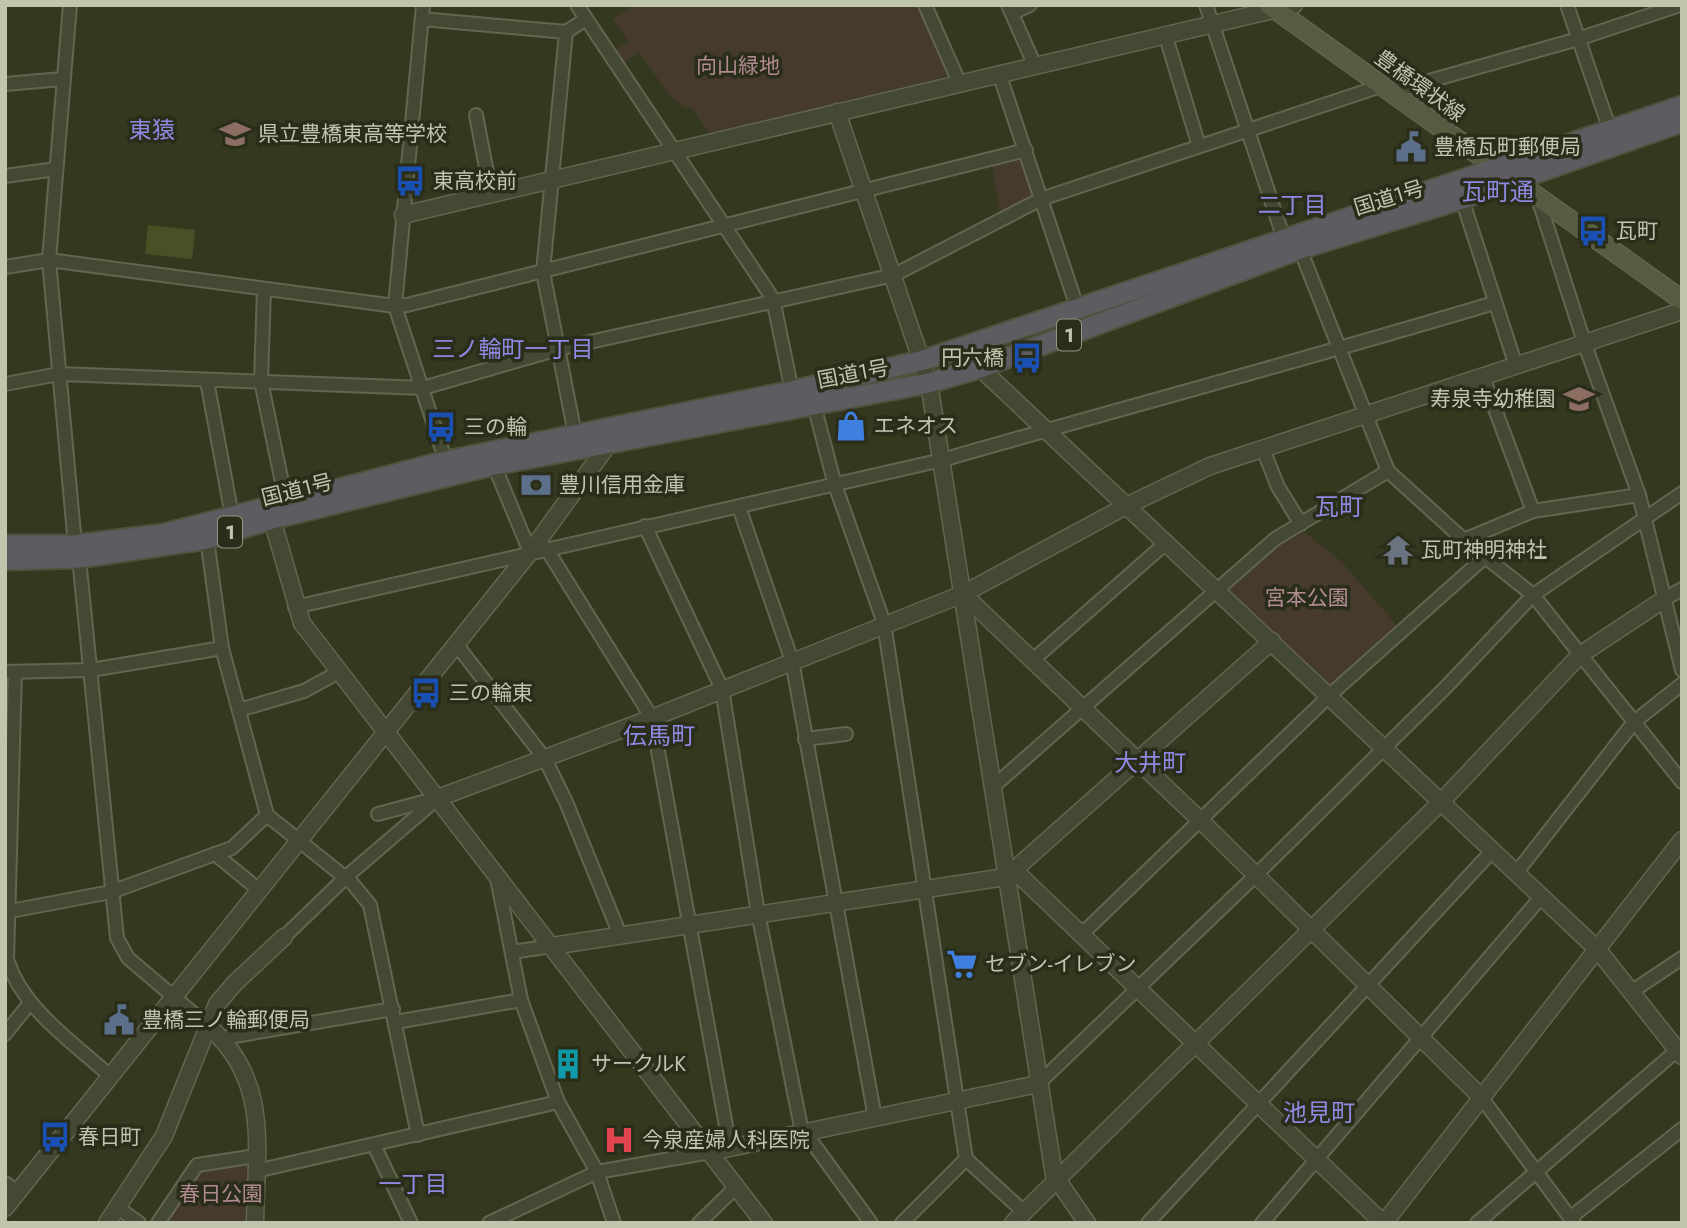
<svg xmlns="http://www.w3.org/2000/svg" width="1687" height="1228" viewBox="0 0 1687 1228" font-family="Jost,'Noto Sans JP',sans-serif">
<rect width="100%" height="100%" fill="#34381f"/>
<g fill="#463a2c">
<path d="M 629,5 L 919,5 L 949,76 L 711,135 L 691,107 L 684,108 L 669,95 L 639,52 L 622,64 L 613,51 L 628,42 L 613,19 L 630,8 Z"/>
<path d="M 1018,155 L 1023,157 L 1034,195 L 1032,199 L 1000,214 L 992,164 Z"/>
<path d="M 1304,532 L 1341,561 L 1398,627 L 1330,687 L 1229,594 L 1230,587 L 1274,548 Z"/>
<path d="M 250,1160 L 250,1223 L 163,1223 L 203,1168 Z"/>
</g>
<path fill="#485126" d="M 148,225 L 195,230 L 192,259 L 145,254 Z"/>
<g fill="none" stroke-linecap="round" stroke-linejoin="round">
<g stroke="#626650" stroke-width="16">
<g id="minor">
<path d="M 70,5 L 49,260 L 75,545"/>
<path d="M 423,5 L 395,306 L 448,468"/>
<path d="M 577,5 L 773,299 L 792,391"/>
<path d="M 925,5 L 959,82"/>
<path d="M 1008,5 L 1035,66"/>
<path d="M 1206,5 L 1284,239"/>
<path d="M 1567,5 L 1610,130"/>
<path d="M 1012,13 L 1030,5"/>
<path d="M 422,19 L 566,32 L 586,19"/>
<path d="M 566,32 L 543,272 L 575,434"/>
<path d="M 1166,37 L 1199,146"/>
<path d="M 999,73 L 1077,307"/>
<path d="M 5,84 L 63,79"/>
<path d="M 1390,92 L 1578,39 L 1680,5"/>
<path d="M 476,115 L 491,194"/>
<path d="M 5,176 L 56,169"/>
<path d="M 1538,198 L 1584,342 L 1639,495 L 1682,670"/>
<path d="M 1462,199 L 1516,366"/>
<path d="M 1300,249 L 1388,471 L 1464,540 L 1533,595 L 1682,782"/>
<path d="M 5,267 L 49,260 L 395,306 L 407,305 L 1026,150"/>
<path d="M 264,289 L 261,381 L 286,502"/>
<path d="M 1483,377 L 1533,511"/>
<path d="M 207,381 L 232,516"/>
<path d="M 5,384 L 59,374 L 423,388 L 558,349 L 894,275 L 1041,199 L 1381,86"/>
<path d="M 814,405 L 835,485 L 884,623 L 966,1159 L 1024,1212"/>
<path d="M 1263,449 L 1278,487 L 1301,524"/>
<path d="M 494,465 L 530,552"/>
<path d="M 739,507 L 792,661 L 875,1118"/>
<path d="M 645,526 L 722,689 L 758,913 L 801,1127 L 871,1223"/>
<path d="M 207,539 L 222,648 L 267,815 L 352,883 L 370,905 L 418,1135"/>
<path d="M 1464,540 L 1533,511 L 1639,495"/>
<path d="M 546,548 L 652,718 L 730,1148"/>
<path d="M 79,558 L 117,938 L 128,958 L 207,1025"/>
<path d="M 1663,600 L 1682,589"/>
<path d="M 295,607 L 942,460 C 1126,407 1311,358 1494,303"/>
<path d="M 456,644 L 545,759 L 566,802 L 620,935"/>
<path d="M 1034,659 L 1167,542"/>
<path d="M 5,672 L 91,670 L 222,648"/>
<path d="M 15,672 L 7,959 C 22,1009 73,1042 110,1076"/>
<path d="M 239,710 L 304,691 L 339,672"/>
<path d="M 805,739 L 846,734"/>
<path d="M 995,785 L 1275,539 L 1388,471"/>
<path d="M 378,814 L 434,799"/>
<path d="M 215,854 L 232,848 L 267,815"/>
<path d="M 1517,872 L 1634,722 L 1682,684"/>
<path d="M 497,878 L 521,1000 L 558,1102 L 597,1172 L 614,1223"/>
<path d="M 5,912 L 111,892 L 215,854 L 258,889"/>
<path d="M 1082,934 L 1330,695 L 1486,556"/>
<path d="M 284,937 L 346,877 L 438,798"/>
<path d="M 512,952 L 552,946"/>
<path d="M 1631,992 L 1682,958"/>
<path d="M 396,1022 L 521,1000"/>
<path d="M 5,1034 L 30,1003"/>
<path d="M 223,1038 L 393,1009"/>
<path d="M 1038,1084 L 1255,876 L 1447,686 L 1533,595 L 1682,493"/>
<path d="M 1481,1097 L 1574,1223"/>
<path d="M 374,1145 L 411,1223"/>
<path d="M 256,1171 L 558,1102"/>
<path d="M 5,1183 L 17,1192"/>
<path d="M 118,1208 L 139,1223"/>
<path d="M 1570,1218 L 1682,1129"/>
<path d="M 158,1223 L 197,1165 L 256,1156"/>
<path d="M 489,1223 L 597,1172 L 710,1152"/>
<path d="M 699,1223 L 737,1186"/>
<path d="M 902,1223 L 966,1159"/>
<path d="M 1148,1223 L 1493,850"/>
<path d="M 1262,1223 L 1542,896"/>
<path d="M 1477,1223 L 1682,1046"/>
</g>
</g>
<g stroke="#626650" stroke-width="19">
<g id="tertiary">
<path d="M 837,112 L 929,383 L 1054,1175 L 1087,1223"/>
<path d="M 403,215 L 1294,5"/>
<path d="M 980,368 L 1598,950 L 1682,1056"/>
<path d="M 269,509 L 302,623 L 764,1223"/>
<path d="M 963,594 L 1201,821 L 1481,1097"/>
<path d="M 438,798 L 652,718 L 963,594 L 1128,505 L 1210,466 L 1682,311"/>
<path d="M 1014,870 L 1272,641"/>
<path d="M 552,946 L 1005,877 L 1014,870 L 1383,1223"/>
<path d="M 207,1025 C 271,1080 256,1147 255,1223"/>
<path d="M 710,1152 L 1038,1084"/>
<path d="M 5,1208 L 530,552 L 613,438"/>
<path d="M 107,1223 L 164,1136 L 217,1004 L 234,984 L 284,937"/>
<path d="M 1013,1223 L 1442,801 L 1580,655 L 1663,600"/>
<path d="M 1384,1223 L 1682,840"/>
</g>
</g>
<g stroke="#626650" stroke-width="21">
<path id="secondary" d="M 1269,5 L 1682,300"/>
</g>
<g stroke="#4f533e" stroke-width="23">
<g id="trunk">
<path d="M 316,495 L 446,461 L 792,391 L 924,360 L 1682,106"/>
<path d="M 5,545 L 75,545 L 164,534 L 280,504"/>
<path d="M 5,560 L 79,558 L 207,539 L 272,519 L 494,465 L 929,383 L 980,368 L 1300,249 L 1462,199 L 1682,122"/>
</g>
</g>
<use href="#minor" stroke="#444933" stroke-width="12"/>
<use href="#tertiary" stroke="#444933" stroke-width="16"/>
<use href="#secondary" stroke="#555c41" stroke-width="18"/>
<use href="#trunk" stroke="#5e5c60" stroke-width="19"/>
</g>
<defs>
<g id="school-bare" transform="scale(2.415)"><path d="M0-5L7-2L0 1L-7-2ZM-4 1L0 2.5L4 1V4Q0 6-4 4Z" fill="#8d6e63" stroke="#292d19" stroke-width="2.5" paint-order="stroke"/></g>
<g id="civic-bare" transform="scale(2.415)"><path d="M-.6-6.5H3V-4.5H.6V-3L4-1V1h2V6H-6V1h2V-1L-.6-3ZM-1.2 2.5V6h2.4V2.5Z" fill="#5c6f8a" stroke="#292d19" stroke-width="2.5" paint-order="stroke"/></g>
<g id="bus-bare" transform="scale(2.415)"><path d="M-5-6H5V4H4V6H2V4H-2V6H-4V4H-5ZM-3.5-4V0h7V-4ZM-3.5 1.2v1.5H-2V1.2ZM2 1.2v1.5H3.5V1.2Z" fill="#1a4fb4" stroke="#292d19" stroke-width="2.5" paint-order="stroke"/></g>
<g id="shop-bare" transform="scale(2.415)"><path d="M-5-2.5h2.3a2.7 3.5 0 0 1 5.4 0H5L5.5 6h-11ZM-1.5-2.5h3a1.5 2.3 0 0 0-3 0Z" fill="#3f7fe0" stroke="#292d19" stroke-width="2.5" paint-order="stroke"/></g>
<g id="bank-bare" transform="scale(2.415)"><path d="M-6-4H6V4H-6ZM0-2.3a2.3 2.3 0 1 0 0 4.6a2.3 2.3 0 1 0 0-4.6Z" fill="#5c6f8a" stroke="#292d19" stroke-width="2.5" paint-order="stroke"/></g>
<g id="temple-bare" transform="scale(2.415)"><path d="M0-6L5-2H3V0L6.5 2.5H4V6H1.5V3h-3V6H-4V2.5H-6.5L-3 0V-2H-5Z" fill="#6b7280" stroke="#292d19" stroke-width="2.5" paint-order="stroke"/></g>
<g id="supermarket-bare" transform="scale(2.415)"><path d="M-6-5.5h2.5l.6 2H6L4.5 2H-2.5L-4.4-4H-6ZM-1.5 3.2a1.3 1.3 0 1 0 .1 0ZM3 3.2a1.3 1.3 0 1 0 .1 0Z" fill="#3f7fe0" stroke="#292d19" stroke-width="2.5" paint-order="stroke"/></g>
<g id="building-bare" transform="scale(2.415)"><path d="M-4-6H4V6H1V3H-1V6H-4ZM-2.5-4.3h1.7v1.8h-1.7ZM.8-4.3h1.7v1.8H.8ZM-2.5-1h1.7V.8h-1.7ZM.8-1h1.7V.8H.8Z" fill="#0f9aa8" stroke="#292d19" stroke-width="2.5" paint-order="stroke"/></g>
<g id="hospital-bare" transform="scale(2.415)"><path d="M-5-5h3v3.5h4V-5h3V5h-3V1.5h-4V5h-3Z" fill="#e0444e" stroke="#292d19" stroke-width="2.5" paint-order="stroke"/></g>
</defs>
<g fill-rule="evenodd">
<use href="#school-bare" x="235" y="134"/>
<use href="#civic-bare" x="1411" y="147"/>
<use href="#bus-bare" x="410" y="181"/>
<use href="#bus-bare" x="1593" y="231"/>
<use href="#bus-bare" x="1027" y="358"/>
<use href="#school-bare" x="1579" y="399"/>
<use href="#shop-bare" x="851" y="426"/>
<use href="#bus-bare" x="441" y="427"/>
<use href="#bank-bare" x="536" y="485"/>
<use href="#temple-bare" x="1398" y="550"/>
<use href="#bus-bare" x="426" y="693"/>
<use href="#supermarket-bare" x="962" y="964"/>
<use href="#civic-bare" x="119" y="1020"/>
<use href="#building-bare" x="568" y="1064"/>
<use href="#bus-bare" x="55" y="1137"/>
<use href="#hospital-bare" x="619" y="1140"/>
</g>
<g text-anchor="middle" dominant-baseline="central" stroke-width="7" stroke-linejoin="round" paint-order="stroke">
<g fill="#292d19" stroke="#939781" stroke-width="2">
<rect x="1057" y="319.5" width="24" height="31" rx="5"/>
<rect x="218" y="516.5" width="24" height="31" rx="5"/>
</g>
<g font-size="19" font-weight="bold" fill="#c0c5ad">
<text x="1069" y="335">1</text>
<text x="230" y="532">1</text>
</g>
<g font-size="21" fill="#b18b91" stroke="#292d19">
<text x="738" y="66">向山緑地</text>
<text x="1307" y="598">宮本公園</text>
<text x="221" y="1194">春日公園</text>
</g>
<g font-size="21" fill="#c0c5ad" stroke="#292d19">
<text transform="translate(1420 86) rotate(36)">豊橋環状線</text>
<text transform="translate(1389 198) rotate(-17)">国道1号</text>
<text transform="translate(853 374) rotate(-11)">国道1号</text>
<text transform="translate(297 490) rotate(-14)">国道1号</text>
</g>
<g font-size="21" fill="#c0c5ad" stroke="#292d19" text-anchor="start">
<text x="258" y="134">県立豊橋東高等学校</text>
<text x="1434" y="147">豊橋瓦町郵便局</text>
<text x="433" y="181">東高校前</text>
<text x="1616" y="231">瓦町</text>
<text x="1004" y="358" text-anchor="end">円六橋</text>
<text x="1556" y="399" text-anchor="end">寿泉寺幼稚園</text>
<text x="874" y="426">エネオス</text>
<text x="464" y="427">三の輪</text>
<text x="559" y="485">豊川信用金庫</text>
<text x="1421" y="550">瓦町神明神社</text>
<text x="449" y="693">三の輪東</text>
<text x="985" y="964">セブン-イレブン</text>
<text x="142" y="1020">豊橋三ノ輪郵便局</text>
<text x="591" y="1064">サークルK</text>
<text x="78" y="1137">春日町</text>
<text x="642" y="1140">今泉産婦人科医院</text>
</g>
<g font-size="23" fill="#8e89e3" stroke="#292d19">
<text x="152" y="130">東猿</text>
<text x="1292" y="205">二丁目</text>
<text x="513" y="349">三ノ輪町一丁目</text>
<text x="413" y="1184">一丁目</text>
</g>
<g font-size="24" fill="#8e89e3" stroke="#292d19">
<text x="1498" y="191">瓦町通</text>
<text x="1339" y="506">瓦町</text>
<text x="659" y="735">伝馬町</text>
<text x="1150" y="762">大井町</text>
<text x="1319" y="1112">池見町</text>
</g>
</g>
<rect width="1687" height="1228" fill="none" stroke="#c0c5ad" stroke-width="14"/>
</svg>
